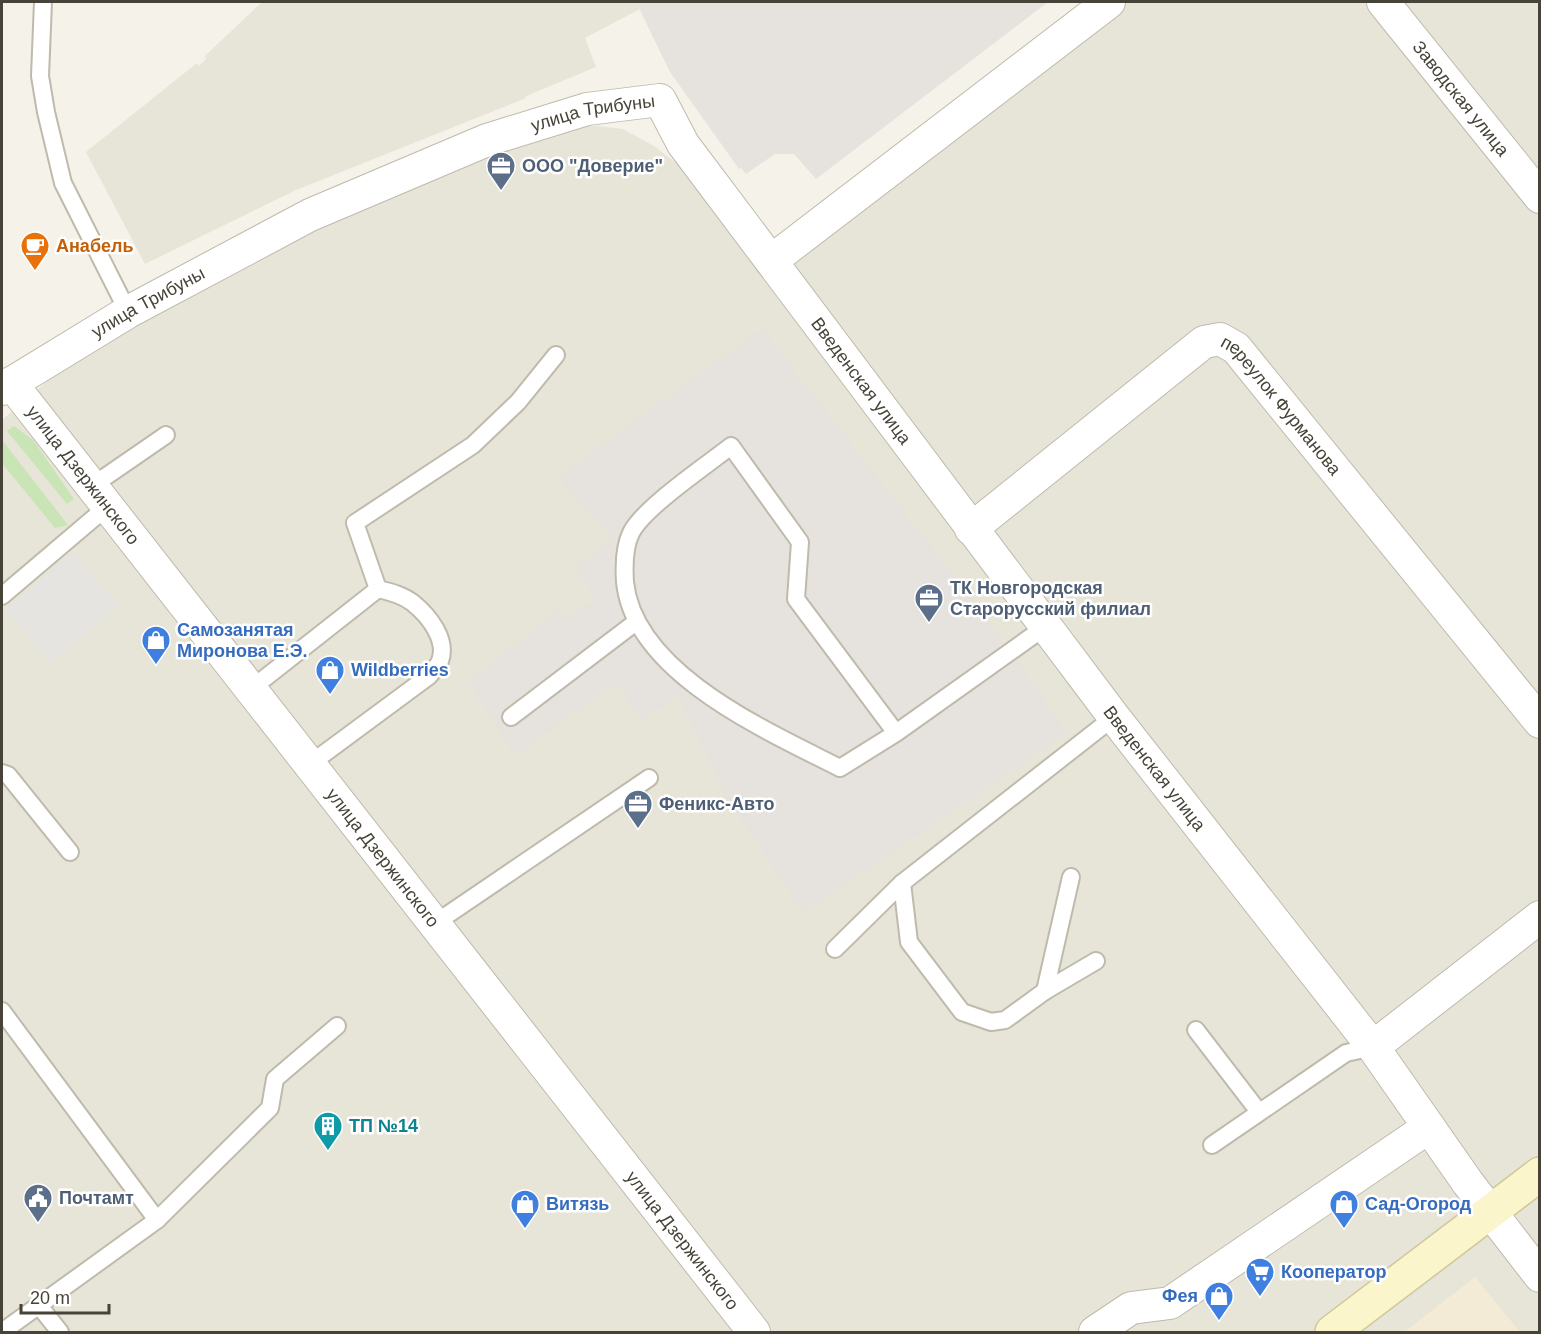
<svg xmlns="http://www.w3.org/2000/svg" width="1541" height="1334" viewBox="0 0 1541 1334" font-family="Arial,sans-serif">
<rect width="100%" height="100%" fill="#f4f2e9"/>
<g fill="#e7e4d8">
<path d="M 262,2 L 636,2 L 640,9 L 585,38 L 596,67 L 526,96 L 526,98 L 296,190 L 145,264 L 86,152 L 197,63 L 199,66 L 206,59 L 205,56 Z"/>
<path d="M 1083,2 L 1539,2 L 1539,1332 L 2,1332 L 2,420 L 63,368 L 300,233 L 562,127 L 597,126 L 623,129 L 654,146 L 680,166 L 752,253 L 784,235 Z"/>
</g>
<path fill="#f4ebd6" d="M 1475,1277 L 1520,1332 L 1404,1332 Z"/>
<g fill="#e6e3de">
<path d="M 636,2 L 1048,2 L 816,179 L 794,154 L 775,154 L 746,174 L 741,168 L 739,169 L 670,72 Z"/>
<path d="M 762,328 L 995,629 L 1067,733 L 803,913 L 727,798 L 678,696 L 642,721 L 616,683 L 514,756 L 469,681 L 560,608 L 569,618 L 596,598 L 573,568 L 612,540 L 558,477 Z"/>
</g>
<g fill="#cae5b5">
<path d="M 14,426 L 33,440 L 74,499 L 67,504 L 7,431 Z"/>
<path d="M 2,440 L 68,525 L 55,528 L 2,463 Z"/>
</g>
<path fill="#e5e4e1" d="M 73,552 L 118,605 L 51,663 L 5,610 Z"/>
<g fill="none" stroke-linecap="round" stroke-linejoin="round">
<g stroke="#bfbaac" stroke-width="20">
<g id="lane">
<path d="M 43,2 L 40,76 L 46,112 L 63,183 L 128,312"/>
<path d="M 92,486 L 166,435"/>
<path d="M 2,596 L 108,506"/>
<path d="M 251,689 L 378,589"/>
<path d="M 511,717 L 636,622"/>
<path d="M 896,733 L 840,768 C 767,731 634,673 625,582 C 624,566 624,547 631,533 C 643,508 707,465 731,446 L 800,542 L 796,599 L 896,733 L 1045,627"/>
<path d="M 310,764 L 429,676 C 432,672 438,666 440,661 C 448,640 429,616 413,603 C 403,595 390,592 378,589 L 355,523 L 473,445 L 518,402 L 556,355"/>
<path d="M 2,773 L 8,775 L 70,852"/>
<path d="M 902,883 L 909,942 L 962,1012 L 991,1022 L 1005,1020 L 1045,991 L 1096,961"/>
<path d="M 434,924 L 649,778"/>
<path d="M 835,949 L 902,883 L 1114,717"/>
<path d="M 1045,991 L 1071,877"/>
<path d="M 2,1011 L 157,1220 L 270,1108 L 275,1079 L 337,1026"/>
<path d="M 1196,1030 L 1259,1112"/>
<path d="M 1212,1145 L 1346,1053 L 1373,1047"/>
<path d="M 40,1307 L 60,1332"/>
<path d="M 2,1332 L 157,1220"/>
</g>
</g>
<g stroke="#bfbaac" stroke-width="34">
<g id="street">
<path id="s1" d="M 1383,2 L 1540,197"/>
<path id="s2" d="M 771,261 L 1114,717 L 1373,1047 L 1468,1183 L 1540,1276"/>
<path id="s3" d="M 11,383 L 754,1332"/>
<path id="s4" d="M 2,389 L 128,312 L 310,215 L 487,140 L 587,109 L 660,100 L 683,144 L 771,261 L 1109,2"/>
<path id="s5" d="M 971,529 L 1204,342 L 1220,339 L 1236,348 L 1540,722"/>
<path d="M 1373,1047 L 1540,917"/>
<path d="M 1095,1332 L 1131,1308 L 1170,1303 L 1429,1127"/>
</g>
</g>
<g stroke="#d0c89c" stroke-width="36">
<path id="secondary" d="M 1332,1332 L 1540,1174"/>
</g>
<use href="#lane" stroke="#fff" stroke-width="16"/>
<use href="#street" stroke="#fff" stroke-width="32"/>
<use href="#secondary" stroke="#fbf5cc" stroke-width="33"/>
</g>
<defs>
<g id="office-pin" transform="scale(1.5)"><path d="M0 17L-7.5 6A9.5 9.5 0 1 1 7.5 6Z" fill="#5c6f8a" stroke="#fff"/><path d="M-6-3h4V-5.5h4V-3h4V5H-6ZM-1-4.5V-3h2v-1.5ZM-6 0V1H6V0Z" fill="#fff"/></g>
<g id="cafe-pin" transform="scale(1.5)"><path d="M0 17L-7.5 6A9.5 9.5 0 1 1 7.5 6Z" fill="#e8710a" stroke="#fff"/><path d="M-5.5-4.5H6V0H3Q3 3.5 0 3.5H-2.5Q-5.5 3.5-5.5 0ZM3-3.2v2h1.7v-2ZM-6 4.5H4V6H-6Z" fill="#fff"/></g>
<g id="shop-pin" transform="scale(1.5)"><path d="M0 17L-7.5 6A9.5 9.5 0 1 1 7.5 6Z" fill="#3f7fe0" stroke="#fff"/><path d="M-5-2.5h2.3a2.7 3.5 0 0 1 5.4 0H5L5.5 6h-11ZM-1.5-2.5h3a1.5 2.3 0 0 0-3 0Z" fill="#fff"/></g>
<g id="building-pin" transform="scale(1.5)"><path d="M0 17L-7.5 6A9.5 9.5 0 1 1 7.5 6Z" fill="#0f9aa8" stroke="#fff"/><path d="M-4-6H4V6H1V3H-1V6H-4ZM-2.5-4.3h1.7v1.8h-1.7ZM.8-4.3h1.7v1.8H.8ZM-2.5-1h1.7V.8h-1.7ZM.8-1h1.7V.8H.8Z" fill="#fff"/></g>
<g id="civic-pin" transform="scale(1.5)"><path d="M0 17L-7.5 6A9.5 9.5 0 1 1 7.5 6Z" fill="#5c6f8a" stroke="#fff"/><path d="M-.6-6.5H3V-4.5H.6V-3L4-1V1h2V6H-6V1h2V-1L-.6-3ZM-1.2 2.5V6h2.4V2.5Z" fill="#fff"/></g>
<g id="supermarket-pin" transform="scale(1.5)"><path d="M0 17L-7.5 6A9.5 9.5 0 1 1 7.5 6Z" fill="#3f7fe0" stroke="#fff"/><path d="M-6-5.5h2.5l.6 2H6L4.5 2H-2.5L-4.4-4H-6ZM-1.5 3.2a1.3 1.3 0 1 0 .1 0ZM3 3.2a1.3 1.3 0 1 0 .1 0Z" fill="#fff"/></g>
</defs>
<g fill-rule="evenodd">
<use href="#office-pin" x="501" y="166"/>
<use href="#cafe-pin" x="35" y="246"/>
<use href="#office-pin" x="929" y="598"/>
<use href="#shop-pin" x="156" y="640"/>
<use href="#shop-pin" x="330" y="670"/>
<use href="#office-pin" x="638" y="804"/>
<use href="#building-pin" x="328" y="1126"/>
<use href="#civic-pin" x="38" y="1198"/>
<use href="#shop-pin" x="525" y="1204"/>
<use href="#shop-pin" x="1344" y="1204"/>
<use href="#supermarket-pin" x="1260" y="1272"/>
<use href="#shop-pin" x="1219" y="1296"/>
</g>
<g text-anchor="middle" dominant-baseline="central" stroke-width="5" stroke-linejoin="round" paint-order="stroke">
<g font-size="18" fill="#474338" stroke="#fff">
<text stroke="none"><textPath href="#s1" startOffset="124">Заводская улица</textPath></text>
<text stroke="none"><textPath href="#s4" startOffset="656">улица Трибуны</textPath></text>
<text stroke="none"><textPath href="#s4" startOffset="170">улица Трибуны</textPath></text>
<text stroke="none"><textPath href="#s2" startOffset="150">Введенская улица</textPath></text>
<text stroke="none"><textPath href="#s5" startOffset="406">переулок Фурманова</textPath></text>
<text stroke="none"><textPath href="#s3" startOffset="117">улица Дзержинского</textPath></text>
<text stroke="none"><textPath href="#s2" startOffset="636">Введенская улица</textPath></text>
<text stroke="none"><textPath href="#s3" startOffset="603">улица Дзержинского</textPath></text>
<text stroke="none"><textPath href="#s3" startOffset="1089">улица Дзержинского</textPath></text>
</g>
<g font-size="18" font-weight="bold" fill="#4e5e75" stroke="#fff" text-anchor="start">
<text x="522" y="166">ООО "Доверие"</text>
<text x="950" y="588">ТК Новгородская<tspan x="950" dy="21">Старорусский филиал</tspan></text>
<text x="659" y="804">Феникс-Авто</text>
<text x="59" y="1198">Почтамт</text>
</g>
<g font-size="18" font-weight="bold" fill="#c56008" stroke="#fff" text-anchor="start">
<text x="56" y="246">Анабель</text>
</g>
<g font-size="18" font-weight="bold" fill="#366cbe" stroke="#fff" text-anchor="start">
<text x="177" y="630">Самозанятая<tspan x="177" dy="21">Миронова Е.Э.</tspan></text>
<text x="351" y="670">Wildberries</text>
<text x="546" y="1204">Витязь</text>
<text x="1365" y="1204">Сад-Огород</text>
<text x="1281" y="1272">Кооператор</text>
<text x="1198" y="1296" text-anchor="end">Фея</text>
</g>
<g font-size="18" font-weight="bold" fill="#0d838f" stroke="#fff" text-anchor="start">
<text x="349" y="1126">ТП №14</text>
</g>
</g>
<rect width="1541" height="1334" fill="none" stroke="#474338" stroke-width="6"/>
<path d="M21 1304v9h88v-9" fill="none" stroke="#474338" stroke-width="3"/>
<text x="30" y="1304" font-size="18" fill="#474338" stroke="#ffffff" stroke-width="4.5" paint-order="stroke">20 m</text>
</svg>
